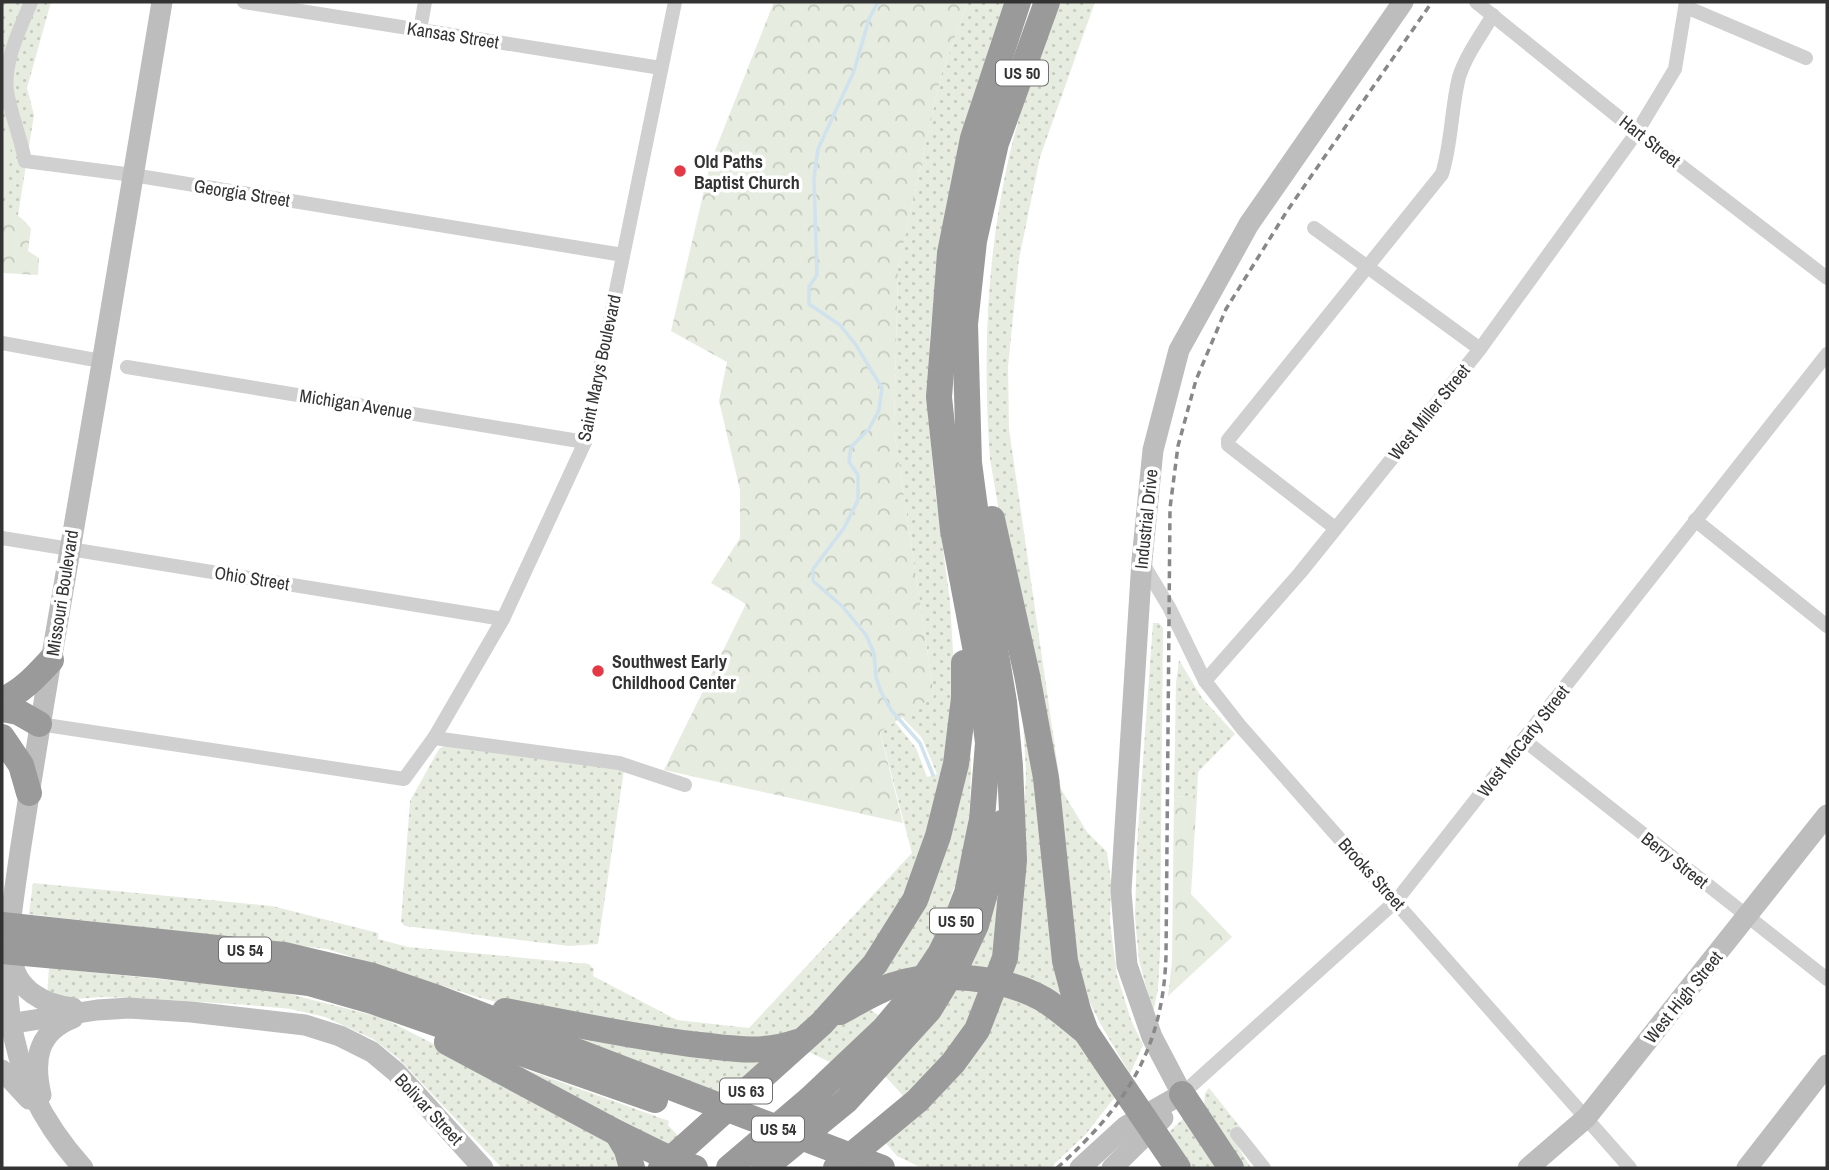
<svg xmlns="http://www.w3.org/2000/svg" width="1829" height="1170" viewBox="0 0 1829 1170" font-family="'Archivo Narrow',sans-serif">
<defs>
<pattern id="green-dots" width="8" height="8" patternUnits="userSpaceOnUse" patternTransform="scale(1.75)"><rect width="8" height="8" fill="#e6ecdf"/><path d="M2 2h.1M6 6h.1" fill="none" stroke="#c6cbc0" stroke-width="1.8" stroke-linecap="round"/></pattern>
<pattern id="forest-crowns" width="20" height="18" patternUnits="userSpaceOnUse" patternTransform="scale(1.75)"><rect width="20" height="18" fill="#e6ecdf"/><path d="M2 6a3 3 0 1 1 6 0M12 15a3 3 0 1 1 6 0" fill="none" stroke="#c6cbc0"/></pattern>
</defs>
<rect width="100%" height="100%" fill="#fff"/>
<g fill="url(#green-dots)">
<path d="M 2,2 L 51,2 L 27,88 L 34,115 L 12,253 L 2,251 Z"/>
<path d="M 968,2 L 1010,2 L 937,269 L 930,335 L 928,411 L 934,481 L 950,601 L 954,669 L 951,725 L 940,787 L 914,868 L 897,907 L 867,954 L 802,1029 L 766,1043 L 512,1006 L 481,998 L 327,949 L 29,914 L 33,883 L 272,906 L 378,933 L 378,939 L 408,947 L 589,964 L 594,969 L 593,976 L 677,1020 L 749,1028 L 912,853 L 880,731 L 895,722 L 916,748 L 927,777 L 937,774 L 922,738 L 902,717 L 934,696 L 894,430 L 898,268 L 941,75 Z"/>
<path d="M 1057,2 L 1095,2 L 1040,157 L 1019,259 L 1008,366 L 1009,429 L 1061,789 L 1087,832 L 1107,852 L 1111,881 L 1110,922 L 1117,975 L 1131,1020 L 1143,1045 L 1130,1074 L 1101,1025 L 1082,987 L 990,459 C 983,361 986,263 1007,166 C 1019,110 1039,56 1057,2 Z"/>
<path d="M 1153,623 L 1159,623 L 1163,628 L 1160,952 L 1158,989 L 1153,1013 L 1139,960 L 1135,917 L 1137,844 Z"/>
<path d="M 1179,660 L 1202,698 L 1235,734 L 1198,772 L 1197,795 L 1174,797 L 1176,683 Z"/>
<path d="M 1021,687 L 1069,1003 L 1010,975 L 1022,884 L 1026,772 Z"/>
<path d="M 970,729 C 974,827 965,886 915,973 L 881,981 Z"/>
<path d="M 445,745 L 624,770 L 598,944 L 569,946 L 405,926 L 401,922 L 410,801 L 439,749 Z"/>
<path d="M 1002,880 L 1001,946 L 961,1043 L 906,1099 L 885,1076 L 988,925 Z"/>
<path d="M 49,968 L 278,991 L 383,1018 L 595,1127 L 628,1168 L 502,1168 L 398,1058 L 373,1039 L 325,1017 L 291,1009 L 248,1005 L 138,998 L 101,997 L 75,999 L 47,996 Z"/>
<path d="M 1004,992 L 1064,1024 L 1118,1093 L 1086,1134 L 1050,1168 L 922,1168 L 897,1156 L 884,1141 Z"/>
<path d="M 867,1008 L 883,1018 L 834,1064 L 807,1051 L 840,1022 Z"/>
<path d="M 552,1030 L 765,1058 L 727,1096 Z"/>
<path d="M 527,1070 L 669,1121 L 668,1125 L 681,1139 L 670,1149 Z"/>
<path d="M 1209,1088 L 1241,1128 L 1232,1137 L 1251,1168 L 1242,1168 L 1204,1107 L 1205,1093 Z"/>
<path d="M 1185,1117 L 1224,1168 L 1192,1168 L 1169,1132 Z"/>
</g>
<g fill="url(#forest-crowns)">
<path d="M 774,2 L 968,2 L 941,75 L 898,268 L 894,430 L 934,696 L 880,732 L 903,823 L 664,770 L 746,604 L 711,583 L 740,538 L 740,490 L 719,401 L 727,362 L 671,331 L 711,161 Z"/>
<path d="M 2,210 C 16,212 23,218 31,229 L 28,251 L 39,258 L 38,275 L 2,273 Z"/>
<path d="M 1197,795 L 1191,894 L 1232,937 L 1168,996 L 1172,962 L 1174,797 Z"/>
</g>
<path fill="#e6ecdf" d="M 2,133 L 12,134 L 7,196 L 2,196 Z"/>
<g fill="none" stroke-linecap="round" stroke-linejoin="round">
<path stroke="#cfe2ee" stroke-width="3.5" d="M 878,2 L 869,19 L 854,71 L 818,149 L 814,178 L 817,275 L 809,287 L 809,304 L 840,325 L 856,345 L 882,388 L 879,410 L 869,429 L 851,447 L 849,462 L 858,475 L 858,500 L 844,528 L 813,569 L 813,581 L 842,606 L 866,635 L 874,653 L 876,677 L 881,692 L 891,710 L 920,743 L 933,775"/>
<g stroke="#d0d0d0" stroke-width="14">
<path d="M 31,2 C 20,29 3,62 7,92 C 11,115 21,138 25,161 L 133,175 L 623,255"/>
<path d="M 244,2 L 661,68"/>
<path d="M 1476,2 L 1637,132 L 1827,278"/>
<path d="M 1686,7 L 1806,58"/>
<path d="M 420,30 L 425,2"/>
<path d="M 1314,228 L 1480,349"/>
<path d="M 2,343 L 101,361"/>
<path d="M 127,367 L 585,442"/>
<path d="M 1695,520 L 1827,626"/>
<path d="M 1335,528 L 1228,445 L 1228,440 L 1442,174 C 1452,142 1451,109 1459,77 C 1466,55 1481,35 1493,15"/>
<path d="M 2,538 L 503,619"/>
<path d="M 1142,562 L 1169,607 L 1205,681 L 1241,727 L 1630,1168"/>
<path d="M 1205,681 L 1300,573 L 1480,349 L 1637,132 L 1675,69 L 1686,2"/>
<path d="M 39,724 L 404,779 L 434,738 L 503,619 L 585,442 L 675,2"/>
<path d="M 434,738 L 619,763 L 685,785"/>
<path d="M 1524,740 L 1827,979"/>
<path d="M 1182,1094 L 1396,901 L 1827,354"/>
<path d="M 1237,1134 L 1264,1168"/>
</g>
<g stroke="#bdbdbd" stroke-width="21">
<path d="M 12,958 C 15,990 45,1005 73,1008"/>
<path d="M 2,1025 L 97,1010 L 129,1008 L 191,1012 L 305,1025 L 340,1036 L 372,1052 L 396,1072 L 483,1168"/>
<path d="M 2,1070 L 29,1099"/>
<path d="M 1182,1094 L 1152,1037 L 1127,965 L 1121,891 L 1142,560 L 1153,450 L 1179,350 L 1249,224 L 1403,2"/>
<path d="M 41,1095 C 33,1060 37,1032 73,1018"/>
<path d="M 83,1168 C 41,1121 16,1071 9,1007 C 3,955 13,904 20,852 C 30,788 40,725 51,661 C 90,442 125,221 162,2"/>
<path d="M 1080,1168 L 1126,1126 L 1182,1094"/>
<path d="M 1112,1168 L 1163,1118"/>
<path d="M 1528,1168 L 1586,1118 L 1827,815"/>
<path d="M 1747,1168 L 1827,1065"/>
</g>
<g stroke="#9a9a9a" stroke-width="26">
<path d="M 992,519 L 1027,675 L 1046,778 L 1065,961 L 1078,1010 L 1086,1032 L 1104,1059 L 1178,1168"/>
<path d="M 2,700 C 22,692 36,676 51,660"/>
<path d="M 2,709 L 18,712 L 39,724"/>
<path d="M 2,737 L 21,765 L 29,793"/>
<path d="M 2,925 L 284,955 L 373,976 L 432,996 L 882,1168"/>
<path d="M 2,951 L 157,965 L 309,983 L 372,1001 L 655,1100"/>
<path d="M 505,1011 C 567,1023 628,1036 691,1044 C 731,1048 758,1055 797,1042"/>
<path d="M 840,1012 C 857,1003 875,991 894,985 C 936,970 1004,977 1043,999 C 1058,1008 1072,1021 1086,1032"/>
<path d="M 447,1042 L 617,1133 L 670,1159 L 695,1168"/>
<path d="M 1182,1094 L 1231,1168"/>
<path d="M 617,1133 L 627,1150 L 632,1168"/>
<path d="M 661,1168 L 822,1023 L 875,964 L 915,900 L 938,836 L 956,764 L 964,698 L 964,663"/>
<path d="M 729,1168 L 810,1099 L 884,1029 L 914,993 L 940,954 L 955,924 L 967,893 L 982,819 L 988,743 L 978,662 L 953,530 L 939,397 L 950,253 L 973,138 L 1018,2"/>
<path d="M 764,1168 L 846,1101 L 929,1010 L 960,959 L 976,925 L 998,846 L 1002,823"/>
<path d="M 836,1168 L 917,1101 L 953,1063 L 977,1030 L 1005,958 L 1014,860 L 1010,766 L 1004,702 L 989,613 L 969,463 L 965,324 L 974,241 L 996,143 L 1047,2"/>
</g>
<path stroke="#888" stroke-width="3.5" stroke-dasharray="7 5" stroke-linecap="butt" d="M 1057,1168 C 1125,1107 1163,1050 1166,956 L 1170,508 L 1178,446 L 1196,380 L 1226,309 L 1287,211 L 1432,2"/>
</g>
<g fill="#e63946" stroke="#fff" stroke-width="2.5">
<circle cx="680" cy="171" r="7"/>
<circle cx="598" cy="671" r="7"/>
</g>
<g text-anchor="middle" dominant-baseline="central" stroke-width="7" stroke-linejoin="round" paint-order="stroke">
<g fill="#fff" stroke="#707070" stroke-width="2">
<rect x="996" y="60.5" width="52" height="25" rx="5"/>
<rect x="930" y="908.5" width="52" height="25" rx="5"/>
<rect x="219" y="937.5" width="52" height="25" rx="5"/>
<rect x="720" y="1078.5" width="52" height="25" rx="5"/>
<rect x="752" y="1116.5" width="52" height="25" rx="5"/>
</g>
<g font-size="16" font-weight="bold" fill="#333">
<text x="1022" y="73">US 50</text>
<text x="956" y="921">US 50</text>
<text x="245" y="950">US 54</text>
<text x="746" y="1091">US 63</text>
<text x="778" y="1129">US 54</text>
</g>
<g font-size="18" fill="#333" stroke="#fff">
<text transform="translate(453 35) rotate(9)">Kansas Street</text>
<text transform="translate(1650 141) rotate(38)">Hart Street</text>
<text transform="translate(242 193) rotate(9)">Georgia Street</text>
<text transform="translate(599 368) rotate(-78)">Saint Marys Boulevard</text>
<text transform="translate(356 404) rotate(9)">Michigan Avenue</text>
<text transform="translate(1429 412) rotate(-51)">West Miller Street</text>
<text transform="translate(1146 519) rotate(-84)">Industrial Drive</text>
<text transform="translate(252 578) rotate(9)">Ohio Street</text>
<text transform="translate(62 593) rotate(-81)">Missouri Boulevard</text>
<text transform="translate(1523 741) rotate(-52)">West McCarty Street</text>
<text transform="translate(1675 860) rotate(38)">Berry Street</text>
<text transform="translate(1372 874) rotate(48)">Brooks Street</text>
<text transform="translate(1683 997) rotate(-51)">West High Street</text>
<text transform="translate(429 1109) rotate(47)">Bolivar Street</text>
</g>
<g font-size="18" font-weight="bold" fill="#333" stroke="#fff" text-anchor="start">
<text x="694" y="161">Old Paths<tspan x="694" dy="21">Baptist Church</tspan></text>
<text x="612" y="661">Southwest Early<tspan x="612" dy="21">Childhood Center</tspan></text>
</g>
</g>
<rect width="1829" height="1170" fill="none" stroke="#333333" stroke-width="7"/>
</svg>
